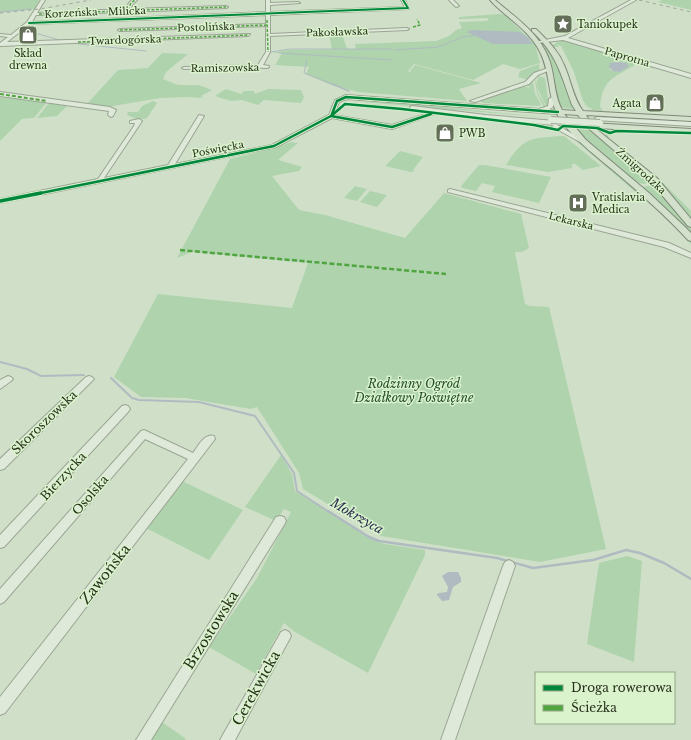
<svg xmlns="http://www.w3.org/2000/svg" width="691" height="740" viewBox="0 0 691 740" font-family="'Libre Baskerville',serif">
<rect width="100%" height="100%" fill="#d0e0c8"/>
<g fill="#aed3ad" fill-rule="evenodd">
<path d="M 0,0 L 39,0 L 35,9 L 0,12 Z"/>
<path d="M 662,0 L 691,0 L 691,10 L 658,2 Z"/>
<path d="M 499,14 L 505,15 L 535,44 L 540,63 L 520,69 L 503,64 L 473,80 L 414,64 L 408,71 L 413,73 L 410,71 L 415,65 L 481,83 L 459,89 L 467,101 L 358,92 L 329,84 L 306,74 L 309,67 L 275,65 L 282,53 L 272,53 L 288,50 L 356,49 L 355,44 L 436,41 L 449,36 L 456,30 L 462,28 L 459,22 L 487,21 L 489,18 L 459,19 L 459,17 Z"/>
<path d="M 329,34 L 342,34 L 347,49 L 332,50 Z"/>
<path d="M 561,41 L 567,41 L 657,67 L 645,65 L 655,69 L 636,64 C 613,79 603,78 600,107 L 603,111 L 691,117 L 590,110 L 593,109 L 587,107 L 581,102 L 588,107 L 583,101 L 574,72 L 561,46 L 558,43 L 561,46 L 557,45 L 559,47 L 554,47 L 553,44 L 556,44 L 555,43 ZM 623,62 L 629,66 L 619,72 L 610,70 L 610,63 Z"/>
<path d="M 544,48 L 549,48 L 559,64 L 570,100 L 575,109 L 561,108 L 560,105 Z"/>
<path d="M 162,53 L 188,54 L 166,72 L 163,79 L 178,85 L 199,85 L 212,90 L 201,96 L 203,98 L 187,97 L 160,98 L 107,107 L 86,105 L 118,70 L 148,68 Z"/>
<path d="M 539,64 L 540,72 L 533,74 L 529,80 L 518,77 L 520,71 Z"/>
<path d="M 539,76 L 545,78 L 549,106 L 546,106 C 543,98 533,86 539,77 L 536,79 L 538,93 L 545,105 L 544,107 L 537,94 L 535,81 Z"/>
<path d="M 533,82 L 535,94 L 541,104 L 540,106 L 483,103 L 480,101 L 522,86 L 531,88 L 527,85 Z"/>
<path d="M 226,89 L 241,94 L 244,91 L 254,91 L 255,94 L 268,89 L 301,90 L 304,97 L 301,103 L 264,100 L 258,105 L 242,100 L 231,101 L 217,97 L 216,95 Z"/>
<path d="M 0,97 L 30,100 L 46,103 L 34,118 L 22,119 L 0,141 Z"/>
<path d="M 153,101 L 157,103 L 147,118 L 139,120 L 127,115 L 128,112 L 138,112 L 142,106 Z"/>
<path d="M 351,101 L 424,105 L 551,118 Z"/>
<path d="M 52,102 L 69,104 L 57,116 L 37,118 L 49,103 Z"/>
<path d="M 374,104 L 544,125 L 556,128 L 402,108 L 363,105 Z"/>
<path d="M 574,129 L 589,130 L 647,178 L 649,183 L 643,184 L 636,182 Z"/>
<path d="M 606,132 L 609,138 L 657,177 L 691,211 L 691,219 L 655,177 L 609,140 L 606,136 Z"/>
<path d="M 564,136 L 601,166 L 583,170 L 575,164 L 572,164 L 572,168 L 548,172 L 506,165 C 524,136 532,138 564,136 Z"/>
<path d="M 570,136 L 573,136 L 654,204 L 691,241 L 691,244 L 659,212 Z"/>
<path d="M 291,142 L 298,143 L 278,160 L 302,167 L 299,171 L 272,176 L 299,210 L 325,215 L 405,238 L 444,193 L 521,214 L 529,248 L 522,252 L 515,252 L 525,304 L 530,306 L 549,307 L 606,549 L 540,562 L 381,536 L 303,489 L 299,473 L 257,407 L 251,409 L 185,398 L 141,397 L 114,377 L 158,294 L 292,308 L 308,263 L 192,252 L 177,258 L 230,159 L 278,147 Z"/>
<path d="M 400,151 L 423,157 L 413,170 L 415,171 L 411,172 L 385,166 Z"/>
<path d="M 479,165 L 485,165 L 551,177 L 539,203 L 492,192 L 495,186 L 482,183 L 476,191 L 462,188 L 461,186 Z"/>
<path d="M 655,185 L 691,227 L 691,234 L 641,187 Z"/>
<path d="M 355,186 L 367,189 L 357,201 L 344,198 Z"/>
<path d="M 370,191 L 387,195 L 377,207 L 360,202 Z"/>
<path d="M 281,455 L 292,474 L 295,491 L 370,539 L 385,544 L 425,550 L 425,555 L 368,673 L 295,632 L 284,623 L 256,674 L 209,647 L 257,578 L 291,512 L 284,509 L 276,521 L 245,507 Z"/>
<path d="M 182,481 L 243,510 L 209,560 L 146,528 Z"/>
<path d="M 627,556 L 642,561 L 634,662 L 587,644 L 599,563 Z"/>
<path d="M 162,722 L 186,739 L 185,740 L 151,740 Z"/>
</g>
<g fill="#afbbc0">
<path d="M 472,30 L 520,32 L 530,39 L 529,40 L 533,44 L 493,44 L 467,32 Z"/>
<path d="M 619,62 L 626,63 L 629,66 L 620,72 L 613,71 L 609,67 L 610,63 Z"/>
<path d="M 448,572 L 458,572 L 461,578 L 461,582 L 453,587 L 449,600 L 442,601 L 437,595 L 438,593 L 447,592 L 448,587 L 442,576 Z"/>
</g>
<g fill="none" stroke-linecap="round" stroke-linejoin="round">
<g stroke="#afbbc0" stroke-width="1">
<path d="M 0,12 L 31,9"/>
<path d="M 33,24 L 35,33 L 63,41"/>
<path d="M 79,44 L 146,51"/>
<path d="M 395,50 L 438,47 L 463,37 L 477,35"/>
<path d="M 271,52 L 290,49 L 392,49"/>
<path d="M 279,53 L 392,60"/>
<path d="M 307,59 L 304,73 L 334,85"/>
</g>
<path stroke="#afbbc0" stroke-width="1.5" d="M 332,84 L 349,91"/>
<g stroke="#afbbc0" stroke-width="2">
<path d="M 0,362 L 27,369 L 41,376 L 84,375"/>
<path d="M 111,378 L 132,398 L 139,400 L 199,402 L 255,416 L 294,473 L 297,491 L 329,512"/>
</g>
<path stroke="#afbbc0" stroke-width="2.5" d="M 328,511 L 369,537 L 379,541 L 497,558 L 533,568 L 593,560 L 626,550 L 640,553 L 664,563 L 691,579"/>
<g stroke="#9aa592" stroke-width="2">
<g id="minor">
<path d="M 41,0 L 45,0 L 37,13 L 126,9 L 129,3 L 132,0 L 137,0 L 133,4 L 130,9 L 226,6 L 228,7 L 226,8 L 129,12 L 126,15 L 124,14 L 125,12 L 36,15 L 32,22 L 266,12 L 266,0 L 270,0 L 270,3 L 298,2 L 300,3 L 270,5 L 270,12 L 405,7 L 401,0 L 405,0 L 409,9 L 270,15 L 270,34 L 407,28 L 409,29 L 407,30 L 270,36 L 270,52 L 263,65 L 269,66 L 269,67 L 267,68 L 237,67 L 184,69 L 182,68 L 184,67 L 258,65 L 266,52 L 266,26 L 120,31 L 118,30 L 120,29 L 266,24 L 266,15 L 30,24 L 7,42 L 250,34 L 248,36 L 0,46 L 0,43 L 8,37 L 0,36 L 0,34 L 11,35 L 27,22 Z"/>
<path d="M 449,0 L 453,0 L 459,6 L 456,7 Z"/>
<path d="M 631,0 L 636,0 L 568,38 L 691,74 L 691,78 L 563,40 L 537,43 L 535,42 L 565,36 Z"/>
<path d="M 548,68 L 550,68 L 550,70 L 538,75 L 529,84 L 475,102 L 470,101 L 525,82 L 534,73 Z"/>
<path d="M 0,92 L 110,107 L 116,110 L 113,116 L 111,117 L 108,115 L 109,111 L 0,96 Z"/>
<path d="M 346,95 L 539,109 L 548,106 L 549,99 L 552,97 L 555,99 L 553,107 L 548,110 L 558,110 L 561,112 L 558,114 L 347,99 L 339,102 L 334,115 L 392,125 L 429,113 L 434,114 L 392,129 L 332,118 L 276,147 L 0,203 L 0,199 L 98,179 L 134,126 L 135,123 L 130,123 L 130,121 L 139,119 L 142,121 L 104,178 L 168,165 L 199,115 L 204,116 L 175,164 L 272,145 L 329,115 L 335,100 Z"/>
<path d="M 412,106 L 486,115 L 567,122 L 570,124 L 569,125 L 557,125 L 585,141 L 580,142 L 553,127 L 552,126 L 554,125 L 486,119 L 410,109 L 410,107 Z"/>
<path d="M 597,117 L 691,122 L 691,126 L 595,120 L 595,118 Z"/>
<path d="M 450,189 L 669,243 L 691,253 L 691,258 L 664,247 L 448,192 L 448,190 Z"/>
<path d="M 8,376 L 11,377 L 13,379 L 11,381 L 0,389 L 0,380 Z"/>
<path d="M 89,376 L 92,377 L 94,379 L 4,469 L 0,470 L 0,459 L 86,377 Z"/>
<path d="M 125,405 L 128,406 L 130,409 L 128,412 L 4,547 L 0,548 L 0,535 L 122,406 Z"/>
<path d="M 144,430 L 193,453 C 198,446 205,433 214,436 L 215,439 L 5,713 L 0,715 L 0,697 L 188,459 L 145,439 L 4,602 L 0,604 L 0,589 L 141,431 Z"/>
<path d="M 280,516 L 284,517 L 286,521 L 284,525 L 151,740 L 136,740 L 276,517 Z"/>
<path d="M 509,560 L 513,562 L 515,566 L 455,740 L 441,740 L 503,566 L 505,562 Z"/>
<path d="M 285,630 L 289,632 L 291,636 L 289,640 L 235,740 L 220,740 L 281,632 Z"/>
</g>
</g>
<g stroke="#808a79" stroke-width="2">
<path id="major" d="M 490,0 L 495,0 C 516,18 541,34 550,62 C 555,78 554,95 562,110 L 576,111 L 572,105 C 561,74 557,55 532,31 L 532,29 L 536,29 C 547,40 558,50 564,65 C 571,80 573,98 583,111 L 691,117 L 691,121 L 586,115 L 591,123 L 691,129 L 691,133 L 595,128 L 657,178 L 691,219 L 691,227 L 688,226 L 651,182 L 587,127 L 583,126 L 582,125 L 584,123 L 578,115 L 564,114 L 586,140 L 649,193 L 685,227 L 691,233 L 691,241 L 688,240 C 665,215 640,193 614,171 C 597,157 579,143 565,126 C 545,101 553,78 540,52 C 529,29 506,18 490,0 Z"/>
</g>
<use href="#minor" fill="#dfe9da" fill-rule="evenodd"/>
<use href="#major" fill="#d3e0cb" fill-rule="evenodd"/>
<g stroke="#a0a89b" stroke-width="1" stroke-dasharray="3.5 3.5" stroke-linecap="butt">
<path d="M 639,0 L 691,12"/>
<path d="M 0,13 L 40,9 L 91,0"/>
</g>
<g stroke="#9aa592" stroke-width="8" stroke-linecap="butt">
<path id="minor-bridge" d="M 551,120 L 600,123"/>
</g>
<use href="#minor-bridge" stroke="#dfe9da" stroke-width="6"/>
<g stroke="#51a541" stroke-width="1.5" stroke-dasharray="3 1.5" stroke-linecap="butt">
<path d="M 39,14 L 226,7"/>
<path d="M 126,14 L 131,3 L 135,0"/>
<path d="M 267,20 L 268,52"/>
<path d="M 413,27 L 420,25 L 417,19"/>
<path d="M 120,30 L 268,25"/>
<path d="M 78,42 L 248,35"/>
</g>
<path stroke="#51a541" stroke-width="2" stroke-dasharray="4 2" stroke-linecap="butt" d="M 0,94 L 47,101"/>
<path stroke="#51a541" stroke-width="2.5" stroke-dasharray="5 2.5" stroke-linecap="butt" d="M 180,250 L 446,274"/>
<g stroke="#daf3cd" stroke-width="3.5">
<path id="cycleway-far2" d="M 29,23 L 408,8 L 403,0"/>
</g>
<g stroke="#daf3cd" stroke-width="4">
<g id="cycleway-far1">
<path d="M 332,114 L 337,101 L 346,97 L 558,112"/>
<path d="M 331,116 L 392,127 L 431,114"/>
<path d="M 36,194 L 274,146 L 331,116 L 345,104 L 402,109 L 534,125 L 558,130 L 563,126 L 597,128 L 610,133 L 616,131 L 691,133"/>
</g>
</g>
<g stroke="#daf3cd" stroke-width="5.5">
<path id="cycleway" d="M 0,201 L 41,193"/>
</g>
<use href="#cycleway-far2" stroke="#00873e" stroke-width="2"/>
<use href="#cycleway-far1" stroke="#00873e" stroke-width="2.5"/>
<use href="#cycleway" stroke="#00873e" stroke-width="3.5"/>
</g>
<defs>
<g id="sight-square" transform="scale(1)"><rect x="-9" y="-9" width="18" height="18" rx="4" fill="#636f58" stroke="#daf3cd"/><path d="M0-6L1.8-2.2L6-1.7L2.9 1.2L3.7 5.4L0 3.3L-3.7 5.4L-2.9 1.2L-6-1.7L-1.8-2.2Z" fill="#fff"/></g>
<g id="shop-square" transform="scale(1)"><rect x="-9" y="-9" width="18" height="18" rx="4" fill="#636f58" stroke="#daf3cd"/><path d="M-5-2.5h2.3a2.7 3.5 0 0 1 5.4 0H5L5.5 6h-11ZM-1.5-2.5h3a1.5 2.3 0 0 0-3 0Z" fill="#fff"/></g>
<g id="hospital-square" transform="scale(1)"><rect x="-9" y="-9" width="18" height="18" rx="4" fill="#636f58" stroke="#daf3cd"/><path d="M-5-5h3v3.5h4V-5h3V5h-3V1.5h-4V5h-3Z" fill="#fff"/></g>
</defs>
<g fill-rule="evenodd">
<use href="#sight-square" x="563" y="24"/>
<use href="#shop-square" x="28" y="35"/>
<use href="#shop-square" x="655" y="103"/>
<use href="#shop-square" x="445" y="133"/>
<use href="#hospital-square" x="578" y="203"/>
</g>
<g text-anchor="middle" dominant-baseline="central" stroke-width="3" stroke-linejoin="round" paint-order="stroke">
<g font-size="10" fill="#28321c" stroke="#daf3cd">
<text transform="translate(127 11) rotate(-2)">Milicka</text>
<text transform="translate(71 13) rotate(-3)">Korzeńska</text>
<text transform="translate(206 27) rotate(-2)">Postolińska</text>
<text transform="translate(337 32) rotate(-2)">Pakosławska</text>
<text transform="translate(125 40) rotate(-2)">Twardogórska</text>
<text transform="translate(627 57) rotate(16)">Paprotna</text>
<text transform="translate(225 68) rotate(-1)">Ramiszowska</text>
<text transform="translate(218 149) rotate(-11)">Poświęcka</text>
<text transform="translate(641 171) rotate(42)">Żmigrodzka</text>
<text transform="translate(571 221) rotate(14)">Lekarska</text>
</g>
<g font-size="10" fill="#28321c" stroke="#daf3cd" text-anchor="start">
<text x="577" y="24">Taniokupek</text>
<text x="28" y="53" text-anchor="middle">Skład<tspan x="28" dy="12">drewna</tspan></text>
<text x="641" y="103" text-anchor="end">Agata</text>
<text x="459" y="133">PWB</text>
<text x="592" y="197">Vratislavia<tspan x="592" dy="12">Medica</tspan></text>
</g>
<g font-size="12" font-style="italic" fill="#234e2c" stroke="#daf3cd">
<text x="414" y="383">Rodzinny Ogród<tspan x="414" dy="14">Działkowy Poświętne</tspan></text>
</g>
<g font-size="12" fill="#28321c" stroke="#daf3cd">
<text transform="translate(44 422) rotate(-44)">Skoroszowska</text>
<text transform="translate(63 476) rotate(-47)">Bierzycka</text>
<text transform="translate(90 495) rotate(-49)">Osolska</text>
</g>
<g font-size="13" font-style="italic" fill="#2c3051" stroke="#daf3cd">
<text transform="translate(357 516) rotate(30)">Mokrzyca</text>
</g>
<g font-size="14" fill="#28321c" stroke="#daf3cd">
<text transform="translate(105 574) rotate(-52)">Zawońska</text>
<text transform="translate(211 630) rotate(-58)">Brzostowska</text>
<text transform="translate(256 688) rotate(-61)">Cerekwicka</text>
</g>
</g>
<rect x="535" y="672" width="140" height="52" fill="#daf3cd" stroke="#93a686"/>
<rect x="543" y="685" width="20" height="6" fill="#00873e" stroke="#93a686"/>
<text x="571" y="692" font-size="12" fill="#28321c">Droga rowerowa</text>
<rect x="543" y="705" width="20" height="6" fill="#51a541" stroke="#93a686"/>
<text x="571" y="712" font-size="12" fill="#28321c">Ścieżka</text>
</svg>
